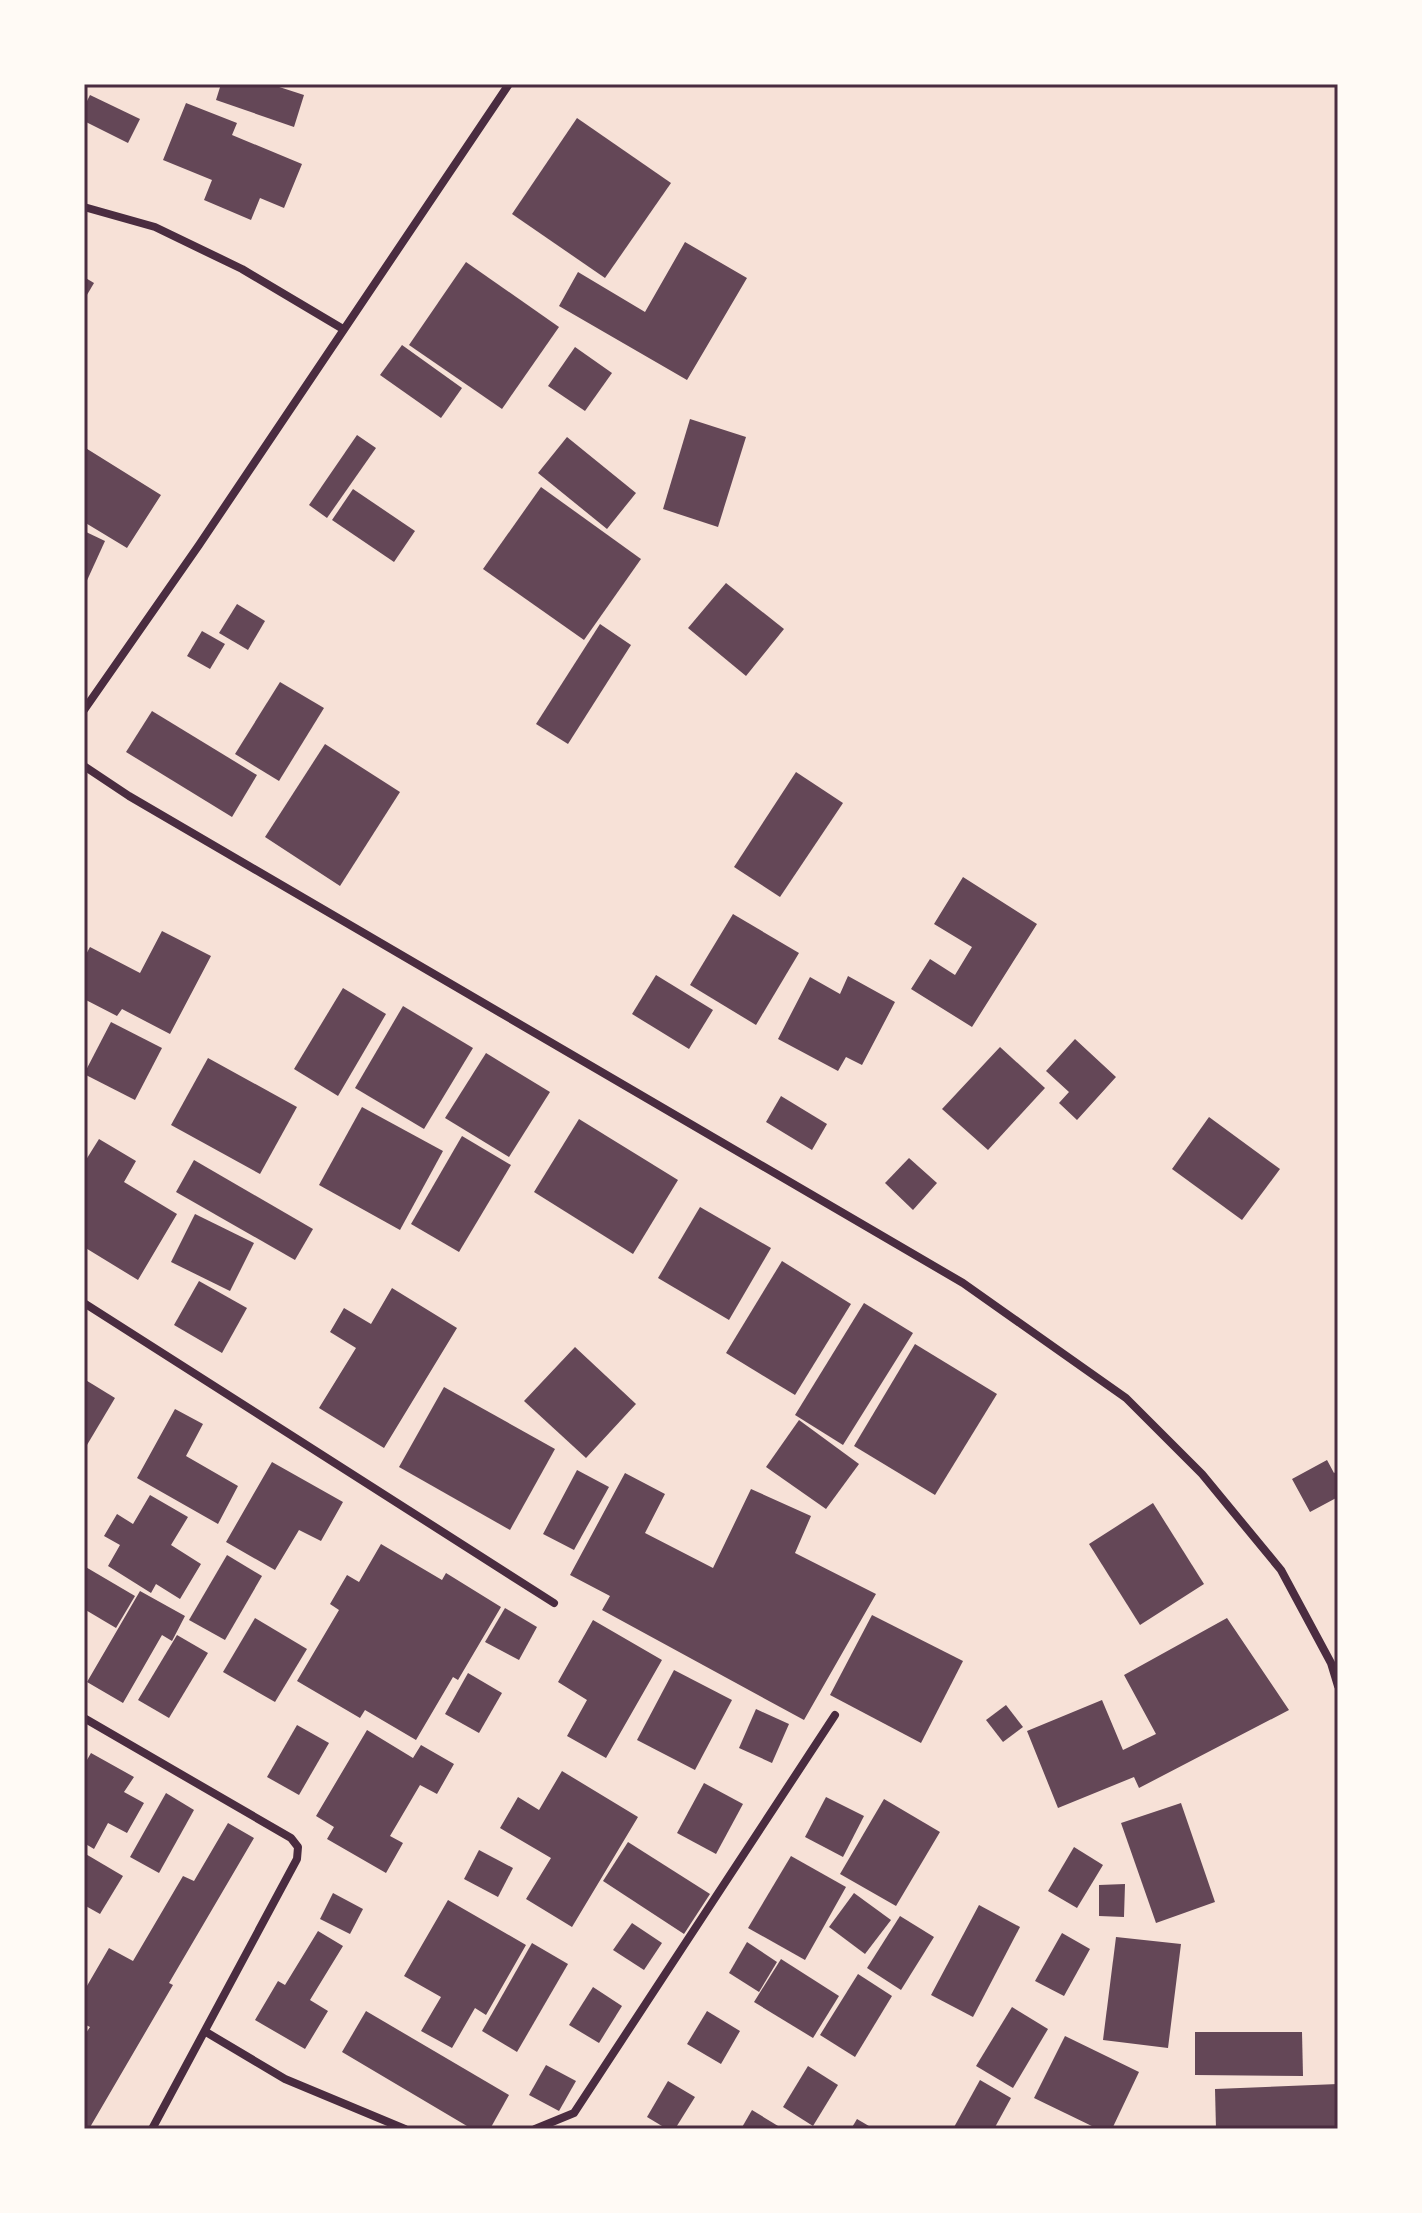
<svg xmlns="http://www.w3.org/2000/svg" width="1422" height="2213" viewBox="0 0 1422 2213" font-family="Quicksand,sans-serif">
<rect width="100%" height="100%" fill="#f7e1d7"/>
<g fill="#644757">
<path d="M 221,84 L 270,84 L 304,95 L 294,127 L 216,100 Z"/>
<path d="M 90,95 L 140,119 L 128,143 L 84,121 L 84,107 Z"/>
<path d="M 186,103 L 237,123 L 232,135 L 302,164 L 284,208 L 260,198 L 251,220 L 204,200 L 212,180 L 163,160 Z"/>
<path d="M 577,118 L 671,183 L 605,278 L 512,214 Z"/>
<path d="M 685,242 L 747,278 L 687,380 L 559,306 L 578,272 L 645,312 Z"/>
<path d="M 466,262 L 559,327 L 502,409 L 409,345 Z"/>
<path d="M 84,277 L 94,283 L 84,300 Z"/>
<path d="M 402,345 L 462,388 L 441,418 L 380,375 Z"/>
<path d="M 575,347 L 612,373 L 585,411 L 548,386 Z"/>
<path d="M 690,419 L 746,437 L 718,527 L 663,509 Z"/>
<path d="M 357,435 L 376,448 L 327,518 L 309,505 Z"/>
<path d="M 567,437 L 636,493 L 607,529 L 538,473 Z"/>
<path d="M 84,447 L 161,495 L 127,548 L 84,522 L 86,509 L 84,508 Z"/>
<path d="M 541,487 L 641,559 L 584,640 L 483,569 Z"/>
<path d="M 353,489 L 415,531 L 394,562 L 332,520 Z"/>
<path d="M 84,531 L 105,541 L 84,587 Z"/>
<path d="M 726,583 L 784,629 L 746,676 L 688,628 Z"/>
<path d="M 237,604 L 265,621 L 248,650 L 219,633 Z"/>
<path d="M 600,624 L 631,645 L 568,744 L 536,724 Z"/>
<path d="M 202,631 L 225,644 L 210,669 L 187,656 Z"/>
<path d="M 280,682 L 324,708 L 279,781 L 235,754 Z"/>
<path d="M 152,711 L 257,775 L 232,817 L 126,752 Z"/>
<path d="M 325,744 L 400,792 L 340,886 L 265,837 Z"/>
<path d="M 796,772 L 843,803 L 780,897 L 734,867 Z"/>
<path d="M 963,877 L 1037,924 L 972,1027 L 911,989 L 930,959 L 955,975 L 972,947 L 934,924 Z"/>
<path d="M 733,914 L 799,953 L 756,1025 L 690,985 Z"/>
<path d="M 162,931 L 211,956 L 170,1034 L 122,1009 L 117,1016 L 84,999 L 84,958 L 90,947 L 140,973 Z"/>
<path d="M 656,975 L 713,1010 L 689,1049 L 632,1014 Z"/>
<path d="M 848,976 L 895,1002 L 862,1065 L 846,1057 L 838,1071 L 778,1039 L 810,977 L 840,994 Z"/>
<path d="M 343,988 L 386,1014 L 338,1096 L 294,1069 Z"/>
<path d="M 403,1006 L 473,1048 L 424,1129 L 355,1088 Z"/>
<path d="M 111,1022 L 162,1048 L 135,1100 L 84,1074 Z"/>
<path d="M 1075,1039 L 1116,1077 L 1077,1120 L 1059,1103 L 1069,1092 L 1046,1071 Z"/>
<path d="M 1000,1047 L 1045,1088 L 988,1150 L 942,1109 Z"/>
<path d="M 486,1053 L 550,1092 L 509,1157 L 445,1118 Z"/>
<path d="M 208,1058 L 297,1107 L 260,1174 L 171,1125 Z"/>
<path d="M 781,1096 L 827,1124 L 812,1150 L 766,1122 Z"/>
<path d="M 362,1107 L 443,1151 L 400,1230 L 319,1185 Z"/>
<path d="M 1209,1117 L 1280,1169 L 1242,1220 L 1172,1169 Z"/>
<path d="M 579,1119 L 678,1180 L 633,1254 L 534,1192 Z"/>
<path d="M 462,1136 L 511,1165 L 459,1252 L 411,1224 Z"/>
<path d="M 99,1139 L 136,1161 L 124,1182 L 177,1214 L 138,1280 L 84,1247 L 84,1163 Z"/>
<path d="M 909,1158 L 937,1183 L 913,1210 L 885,1183 Z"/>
<path d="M 194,1160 L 313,1229 L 295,1260 L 176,1192 Z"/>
<path d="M 700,1207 L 771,1248 L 729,1320 L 658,1278 Z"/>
<path d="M 195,1214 L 254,1243 L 230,1291 L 171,1262 Z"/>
<path d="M 782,1261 L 851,1304 L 795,1395 L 726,1353 Z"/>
<path d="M 199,1281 L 247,1308 L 222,1353 L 174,1325 Z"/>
<path d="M 392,1288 L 457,1328 L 384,1448 L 319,1408 L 356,1348 L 330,1332 L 344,1308 L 371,1324 Z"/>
<path d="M 864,1303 L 913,1333 L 843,1445 L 795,1415 Z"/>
<path d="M 915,1344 L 997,1394 L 935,1495 L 854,1446 Z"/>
<path d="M 575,1347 L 636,1404 L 586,1458 L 524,1401 Z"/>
<path d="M 84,1379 L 115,1398 L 84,1450 Z"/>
<path d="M 444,1387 L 555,1449 L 510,1530 L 399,1467 Z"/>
<path d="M 175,1409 L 203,1424 L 186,1456 L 238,1486 L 218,1524 L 137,1478 Z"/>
<path d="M 799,1420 L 859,1464 L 826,1509 L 766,1467 Z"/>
<path d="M 1327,1460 L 1334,1473 L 1338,1471 L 1338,1497 L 1310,1512 L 1292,1479 Z"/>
<path d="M 272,1462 L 343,1502 L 321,1541 L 299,1530 L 275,1570 L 226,1542 Z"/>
<path d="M 577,1470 L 609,1487 L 574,1550 L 543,1534 Z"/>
<path d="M 625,1473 L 665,1494 L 645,1533 L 713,1568 L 751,1489 L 811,1516 L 795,1553 L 876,1594 L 804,1720 L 602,1610 L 610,1596 L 570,1575 Z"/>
<path d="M 150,1495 L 188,1517 L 171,1545 L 201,1564 L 180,1599 L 156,1584 L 151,1593 L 108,1566 L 120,1545 L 104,1536 L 117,1514 L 133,1524 Z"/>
<path d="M 1153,1503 L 1204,1584 L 1140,1625 L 1089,1544 Z"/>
<path d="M 381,1544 L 442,1580 L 446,1573 L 501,1607 L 458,1680 L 453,1677 L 416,1740 L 365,1710 L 360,1718 L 297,1681 L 339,1610 L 330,1604 L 347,1575 L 359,1582 Z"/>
<path d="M 227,1555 L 262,1576 L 225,1640 L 189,1620 Z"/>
<path d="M 84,1566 L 135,1596 L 116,1628 L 84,1609 Z"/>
<path d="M 140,1591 L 185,1616 L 172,1641 L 162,1635 L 123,1703 L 87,1682 Z"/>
<path d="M 505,1608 L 537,1627 L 519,1660 L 485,1642 Z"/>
<path d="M 872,1615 L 963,1661 L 921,1743 L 830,1695 Z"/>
<path d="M 255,1618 L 307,1649 L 275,1702 L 223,1672 Z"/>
<path d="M 1227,1618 L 1289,1710 L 1139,1788 L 1134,1777 L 1058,1808 L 1027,1731 L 1102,1700 L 1123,1750 L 1156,1734 L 1124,1675 Z"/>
<path d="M 593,1620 L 662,1660 L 606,1758 L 567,1736 L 587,1700 L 558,1682 Z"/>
<path d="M 177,1635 L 208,1653 L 169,1718 L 138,1700 Z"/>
<path d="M 674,1670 L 732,1700 L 695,1770 L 637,1740 Z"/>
<path d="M 468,1673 L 502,1693 L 479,1733 L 445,1714 Z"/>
<path d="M 1006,1705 L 1023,1727 L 1003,1742 L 986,1720 Z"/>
<path d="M 756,1709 L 789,1724 L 772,1763 L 739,1748 Z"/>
<path d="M 297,1725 L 329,1743 L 299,1795 L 267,1777 Z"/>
<path d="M 367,1730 L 413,1758 L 421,1745 L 454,1764 L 437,1794 L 420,1785 L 390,1836 L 403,1843 L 386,1873 L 327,1839 L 334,1827 L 316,1816 Z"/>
<path d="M 91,1753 L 134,1777 L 124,1792 L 144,1803 L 127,1833 L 108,1823 L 94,1849 L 84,1843 L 84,1765 Z"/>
<path d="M 562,1771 L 638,1817 L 572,1927 L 526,1899 L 551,1858 L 500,1828 L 518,1797 L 539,1810 Z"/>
<path d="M 704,1783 L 743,1804 L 716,1854 L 677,1833 Z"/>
<path d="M 166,1793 L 194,1810 L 159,1873 L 130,1857 Z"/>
<path d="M 826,1797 L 864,1816 L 843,1857 L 805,1837 Z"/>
<path d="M 884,1799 L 940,1832 L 896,1906 L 840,1874 Z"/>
<path d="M 1181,1803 L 1215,1902 L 1156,1923 L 1121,1823 Z"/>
<path d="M 228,1823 L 254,1838 L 169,1983 L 173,1985 L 89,2129 L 86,2129 L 84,2036 L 90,2027 L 84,2024 L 84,1991 L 109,1948 L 133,1961 L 183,1876 L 194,1881 Z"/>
<path d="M 628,1842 L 710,1894 L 684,1934 L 603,1881 Z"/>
<path d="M 1074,1847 L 1103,1865 L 1077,1908 L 1048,1891 Z"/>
<path d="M 479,1850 L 513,1868 L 498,1897 L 464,1879 Z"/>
<path d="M 84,1853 L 123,1876 L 100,1914 L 84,1905 Z"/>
<path d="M 791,1856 L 846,1887 L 805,1960 L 748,1928 Z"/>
<path d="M 1125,1884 L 1124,1917 L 1099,1916 L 1099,1885 Z"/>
<path d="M 333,1893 L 363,1909 L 350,1934 L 320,1919 Z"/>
<path d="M 854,1893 L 891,1920 L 865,1954 L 829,1927 Z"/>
<path d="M 448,1900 L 526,1945 L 486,2015 L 475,2008 L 452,2048 L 421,2031 L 441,1997 L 404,1976 Z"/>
<path d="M 979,1905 L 1020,1927 L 973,2017 L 931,1995 Z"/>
<path d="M 900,1916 L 934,1937 L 901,1990 L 867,1968 Z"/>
<path d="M 632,1923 L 662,1943 L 644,1970 L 613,1950 Z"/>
<path d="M 318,1931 L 343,1946 L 310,2000 L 328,2011 L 305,2049 L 255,2020 L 278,1981 L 285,1985 Z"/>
<path d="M 1062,1933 L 1090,1949 L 1064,1996 L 1035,1981 Z"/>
<path d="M 1116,1937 L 1181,1944 L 1168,2048 L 1103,2040 Z"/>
<path d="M 747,1942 L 777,1962 L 759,1992 L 729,1973 Z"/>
<path d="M 532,1943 L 568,1964 L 517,2052 L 482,2031 Z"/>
<path d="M 781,1959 L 839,1996 L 813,2038 L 754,2002 Z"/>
<path d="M 858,1974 L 892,1996 L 855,2057 L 820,2035 Z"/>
<path d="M 593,1987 L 622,2006 L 599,2043 L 569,2025 Z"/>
<path d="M 1012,2007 L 1048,2029 L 1013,2088 L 976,2066 Z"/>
<path d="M 366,2011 L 509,2095 L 490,2129 L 472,2129 L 342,2052 Z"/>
<path d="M 707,2011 L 740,2031 L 721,2064 L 687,2044 Z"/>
<path d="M 1195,2032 L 1302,2032 L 1303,2076 L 1195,2075 Z"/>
<path d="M 1065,2036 L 1139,2072 L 1112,2129 L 1098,2129 L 1034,2098 Z"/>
<path d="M 546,2065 L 576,2081 L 559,2111 L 529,2095 Z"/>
<path d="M 808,2066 L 838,2085 L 813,2126 L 783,2107 Z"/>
<path d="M 980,2080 L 1011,2098 L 994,2129 L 953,2129 Z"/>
<path d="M 668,2081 L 695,2097 L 675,2129 L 667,2129 L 647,2117 Z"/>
<path d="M 1338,2084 L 1338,2129 L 1216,2129 L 1215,2089 Z"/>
<path d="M 752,2110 L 783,2129 L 741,2129 Z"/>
<path d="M 857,2119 L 874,2129 L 851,2129 Z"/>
</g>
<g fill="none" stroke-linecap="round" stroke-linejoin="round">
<g stroke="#4a2c40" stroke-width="8">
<path d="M 84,207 L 155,227 L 242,269 L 343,329"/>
<path d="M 84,710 L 199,545 L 509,84"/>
<path d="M 84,766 L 129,796 L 963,1283 L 1126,1398 L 1202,1474 L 1281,1570 L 1331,1663 L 1338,1686"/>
<path d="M 84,1303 L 554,1603"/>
<path d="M 84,1718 L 291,1838 L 298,1847 L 297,1859 L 152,2129"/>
<path d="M 206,2032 L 285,2079 L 405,2129"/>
<path d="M 535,2129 L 574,2113 L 835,1715"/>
</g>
</g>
<rect width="1422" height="2213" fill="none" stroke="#fffaf5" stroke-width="172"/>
<rect x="86" y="86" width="1250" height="2041" fill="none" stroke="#4a2c40" stroke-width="3"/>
</svg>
